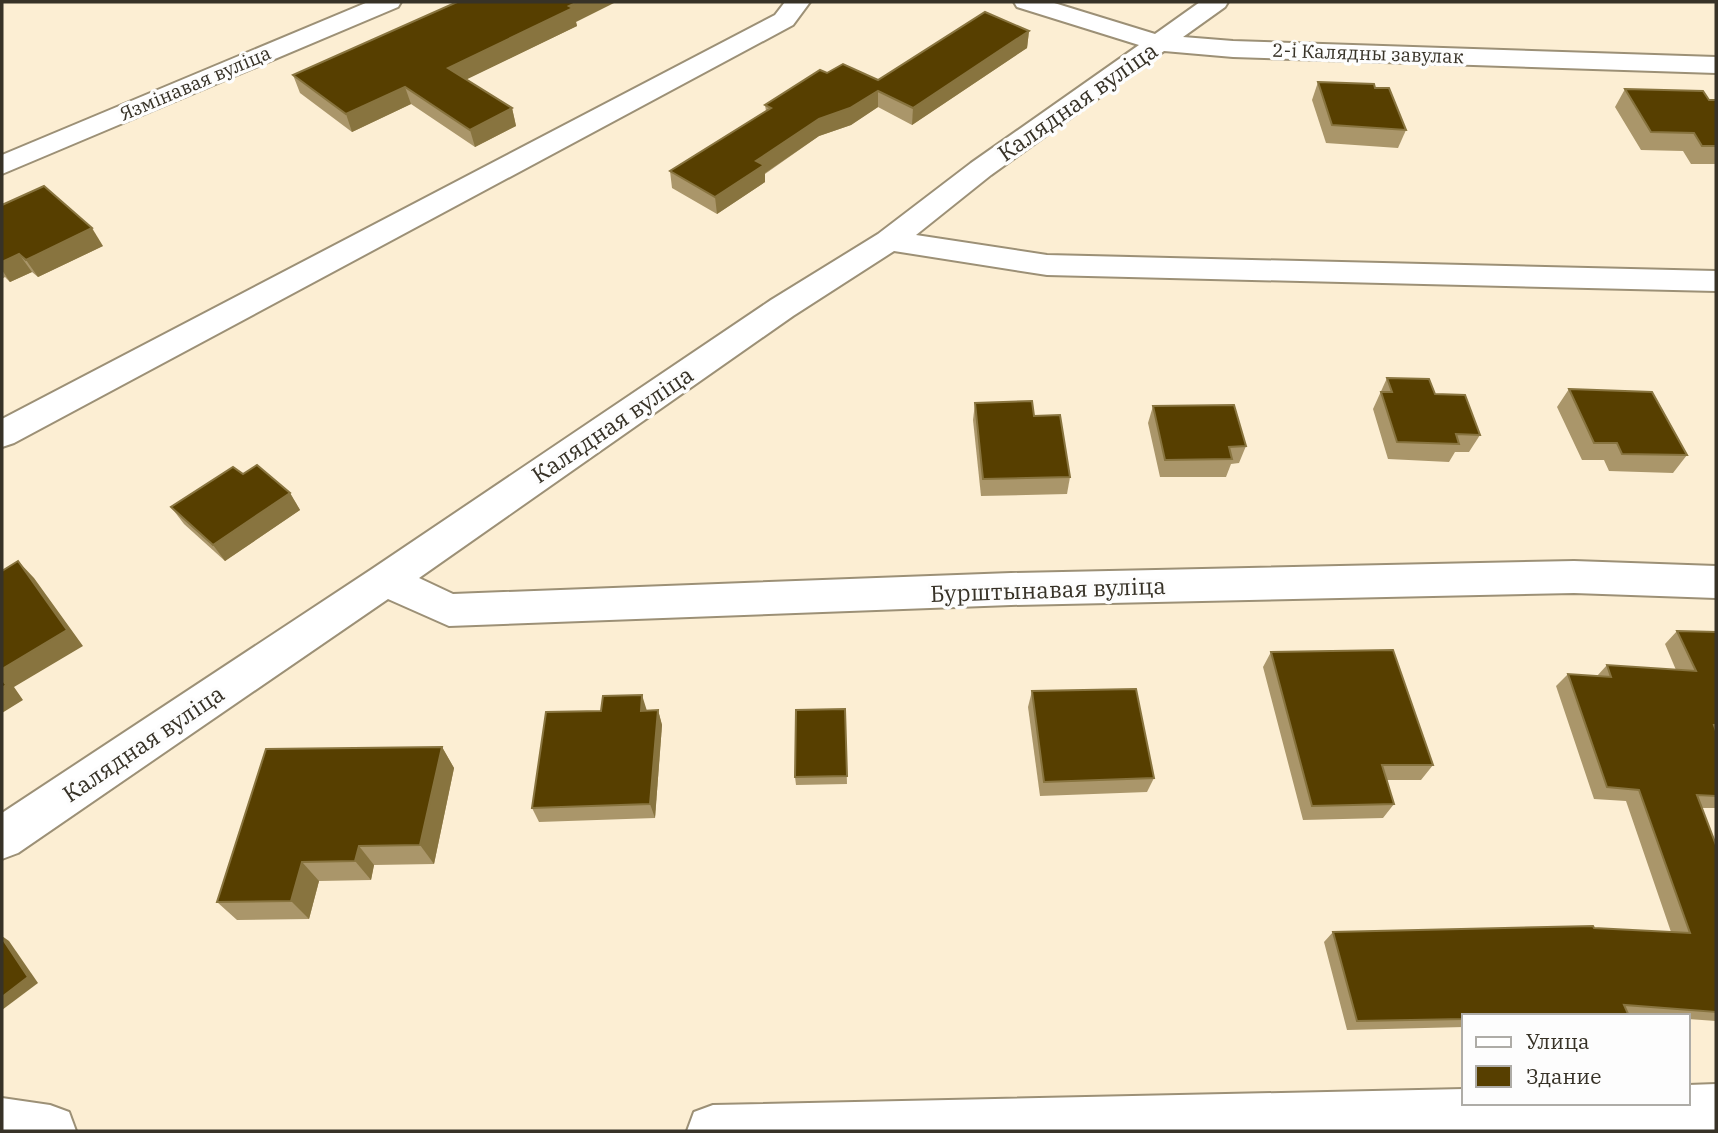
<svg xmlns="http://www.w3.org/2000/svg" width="1718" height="1133" viewBox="0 0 1718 1133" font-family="'IBM Plex Serif',serif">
<rect width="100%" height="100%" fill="#fceed3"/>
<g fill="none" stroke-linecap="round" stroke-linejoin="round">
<g stroke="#9c9076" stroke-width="4">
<g id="minor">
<path d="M 368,2 L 401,2 L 398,7 L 2,174 L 2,155 Z"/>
<path d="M 785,2 L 810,2 L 793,25 L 14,443 L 2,447 L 2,419 L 775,15 Z"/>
<path d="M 1014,2 L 1051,2 L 1155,34 L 1200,2 L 1228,2 L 1225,7 L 1183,37 L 1233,41 L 1716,57 L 1716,73 L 1233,57 L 1164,51 L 991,175 L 916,235 L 1047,255 L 1716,271 L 1716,291 L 1047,275 L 894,251 L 793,316 L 419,578 L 453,594 L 1011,573 L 1574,561 L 1716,566 L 1716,598 L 1574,593 L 1011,605 L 449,626 L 388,599 L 18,853 L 2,859 L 2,813 L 372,569 L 771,300 L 878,234 L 971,163 L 1139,45 L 1017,7 Z"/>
<path d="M 1716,1084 L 1716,1131 L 687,1131 L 694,1112 L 713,1105 L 1464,1089 L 1464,1103 L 1688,1103 L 1688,1085 Z"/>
<path d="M 2,1098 L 50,1105 L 69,1112 L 76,1131 L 2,1131 Z"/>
</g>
</g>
<use href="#minor" fill="#fff" fill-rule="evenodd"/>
</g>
<g fill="#aa966a">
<path d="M 576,22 L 577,26 L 466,79 L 512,108 L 516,126 L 475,147 L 411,104 L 352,132 L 300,93 L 293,75 Z"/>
<path d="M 1029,31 L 1027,48 L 912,125 L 878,107 L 851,125 L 819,136 L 765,174 L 765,182 L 717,214 L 672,188 L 670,171 L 766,111 L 765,105 L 827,73 L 878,80 Z"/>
<path d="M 1318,82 L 1375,88 L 1406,130 L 1398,148 L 1326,143 L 1312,100 Z"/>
<path d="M 1625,89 L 1716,100 L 1716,164 L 1691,164 L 1683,151 L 1641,150 L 1615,107 Z"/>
<path d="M 2,205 L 103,246 L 38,277 L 32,272 L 10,282 L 5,277 L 2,279 Z"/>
<path d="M 1387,378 L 1435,394 L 1480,435 L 1469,452 L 1455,452 L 1449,462 L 1388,459 L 1373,409 Z"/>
<path d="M 1569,389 L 1687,455 L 1673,473 L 1609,471 L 1604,460 L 1582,460 L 1557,407 Z"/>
<path d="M 975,403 L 1034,416 L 1070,477 L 1067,494 L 981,496 L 973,420 Z"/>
<path d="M 1153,406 L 1246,446 L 1239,463 L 1231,464 L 1226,477 L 1160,477 L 1148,423 Z"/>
<path d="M 243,474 L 290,493 L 300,510 L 225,561 L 184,524 L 171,507 Z"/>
<path d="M 1677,631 L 1716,632 L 1716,808 L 1702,808 L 1716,845 L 1716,1021 L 1688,1019 L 1688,1016 L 1464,1016 L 1464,1027 L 1347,1030 L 1324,942 L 1333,932 L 1594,928 L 1671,932 L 1626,801 L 1594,799 L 1556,686 L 1568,674 L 1597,676 L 1607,665 L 1676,670 L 1665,644 Z"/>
<path d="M 1271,652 L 1433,765 L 1421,780 L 1387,780 L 1394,804 L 1383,818 L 1303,820 L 1263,667 Z"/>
<path d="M 1032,691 L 1154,778 L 1147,792 L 1040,796 L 1028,707 Z"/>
<path d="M 845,709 L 847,784 L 796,785 L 795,777 Z"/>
<path d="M 647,710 L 658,710 L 662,725 L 655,818 L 539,822 L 532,808 Z"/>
<path d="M 442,747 L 454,768 L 434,864 L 374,865 L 371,880 L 319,881 L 309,919 L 237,920 L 217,902 Z"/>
</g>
<g fill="#88743f">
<path d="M 578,2 L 616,2 L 576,22 L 577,26 L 453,86 L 448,68 Z"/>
<path d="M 1029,31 L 1027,48 L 912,125 L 913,108 Z"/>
<path d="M 405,87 L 411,104 L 352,132 L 346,114 Z"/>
<path d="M 878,91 L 878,107 L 851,125 L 819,136 L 765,173 L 765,182 L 717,214 L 715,197 L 756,161 L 819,119 Z"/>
<path d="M 512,108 L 516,126 L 475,147 L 470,130 Z"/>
<path d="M 92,228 L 103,246 L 38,277 L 26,260 Z"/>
<path d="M 19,254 L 32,272 L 10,282 L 2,270 L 2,262 Z"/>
<path d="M 290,493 L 300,510 L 225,561 L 213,545 Z"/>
<path d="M 18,561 L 34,578 L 83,646 L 14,687 L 23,700 L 2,713 L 2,669 Z"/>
<path d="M 642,695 L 647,711 L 641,711 Z"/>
<path d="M 658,710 L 662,725 L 655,818 L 650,804 Z"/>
<path d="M 442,747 L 454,768 L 434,864 L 420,845 Z"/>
<path d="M 359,846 L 374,865 L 371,880 L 355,861 Z"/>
<path d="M 302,862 L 319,881 L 309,919 L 291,901 Z"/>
<path d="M 2,936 L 9,941 L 38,983 L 2,1010 Z"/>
</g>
<g fill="#573f00" stroke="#88743f" stroke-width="2">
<path d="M 457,2 L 578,2 L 569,6 L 573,8 L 448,68 L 512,108 L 470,130 L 405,87 L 346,114 L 293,75 Z"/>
<path d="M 985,12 L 1029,31 L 913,108 L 878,91 L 850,108 L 819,119 L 756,161 L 764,165 L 715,197 L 670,171 L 771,108 L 765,105 L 820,70 L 827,73 L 843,64 L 878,80 Z"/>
<path d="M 1318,82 L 1374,84 L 1375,88 L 1389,88 L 1406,130 L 1332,125 Z"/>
<path d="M 1625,89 L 1703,91 L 1709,100 L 1716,100 L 1716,146 L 1702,146 L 1694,133 L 1651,132 Z"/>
<path d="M 44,186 L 92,228 L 26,260 L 19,254 L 2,262 L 2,205 Z"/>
<path d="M 1387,378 L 1429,379 L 1435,394 L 1465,395 L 1480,435 L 1456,434 L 1459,444 L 1397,442 L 1381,392 L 1392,392 Z"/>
<path d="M 1569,389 L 1652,392 L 1687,455 L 1622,454 L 1617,443 L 1594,443 Z"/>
<path d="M 1032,401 L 1034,416 L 1060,415 L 1070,477 L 983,479 L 975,403 Z"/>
<path d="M 1234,405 L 1246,446 L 1229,447 L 1232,459 L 1165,460 L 1153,406 Z"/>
<path d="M 257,465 L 290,493 L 213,545 L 171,507 L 233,467 L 243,474 Z"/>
<path d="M 18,561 L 67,630 L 2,669 L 2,571 Z"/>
<path d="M 1677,631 L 1716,632 L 1716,725 L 1714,725 L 1716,731 L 1716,796 L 1697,795 L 1716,845 L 1716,1012 L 1624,1005 L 1629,1016 L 1464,1016 L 1464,1019 L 1357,1021 L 1333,932 L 1593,926 L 1594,928 L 1690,933 L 1639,790 L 1607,787 L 1568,674 L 1611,677 L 1607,665 L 1696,671 Z"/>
<path d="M 1393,650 L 1433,765 L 1382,765 L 1394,804 L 1312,806 L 1271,652 Z"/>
<path d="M 2,679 L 6,685 L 2,688 Z"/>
<path d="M 1136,689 L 1154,778 L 1044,782 L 1032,691 Z"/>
<path d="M 642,695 L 641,711 L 658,710 L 650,804 L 532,808 L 546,712 L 601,711 L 603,696 Z"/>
<path d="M 845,709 L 847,776 L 795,777 L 796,710 Z"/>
<path d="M 442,747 L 420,845 L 359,846 L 355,861 L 302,862 L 291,901 L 217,902 L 266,749 Z"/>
<path d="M 2,938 L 28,977 L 2,997 Z"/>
</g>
<g text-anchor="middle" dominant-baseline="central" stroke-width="7" stroke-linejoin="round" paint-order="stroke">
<g font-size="19" fill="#373227" stroke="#fdfdfd">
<text transform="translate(1368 53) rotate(2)">2-і Калядны завулак</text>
<text transform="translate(195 83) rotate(-23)">Язмінавая вуліца</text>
</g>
<g font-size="23" fill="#373227" stroke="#fdfdfd">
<text transform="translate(1077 101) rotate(-35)">Калядная вуліца</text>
<text transform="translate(612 424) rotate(-34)">Калядная вуліца</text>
<text transform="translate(1048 589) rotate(-2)">Бурштынавая вуліца</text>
<text transform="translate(143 743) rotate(-34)">Калядная вуліца</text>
</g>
</g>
<rect width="1718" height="1133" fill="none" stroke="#373227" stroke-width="7"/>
<rect x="1462" y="1014" width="228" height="91" fill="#fdfdfd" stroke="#aeaca7" stroke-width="2"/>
<rect x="1476" y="1037" width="35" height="10" fill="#ffffff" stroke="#aeaca7" stroke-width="2"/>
<text x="1526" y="1049" font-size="21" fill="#373227">Улица</text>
<rect x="1476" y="1066" width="35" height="21" fill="#573f00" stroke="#aeaca7" stroke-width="2"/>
<text x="1526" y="1084" font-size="21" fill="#373227">Здание</text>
</svg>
